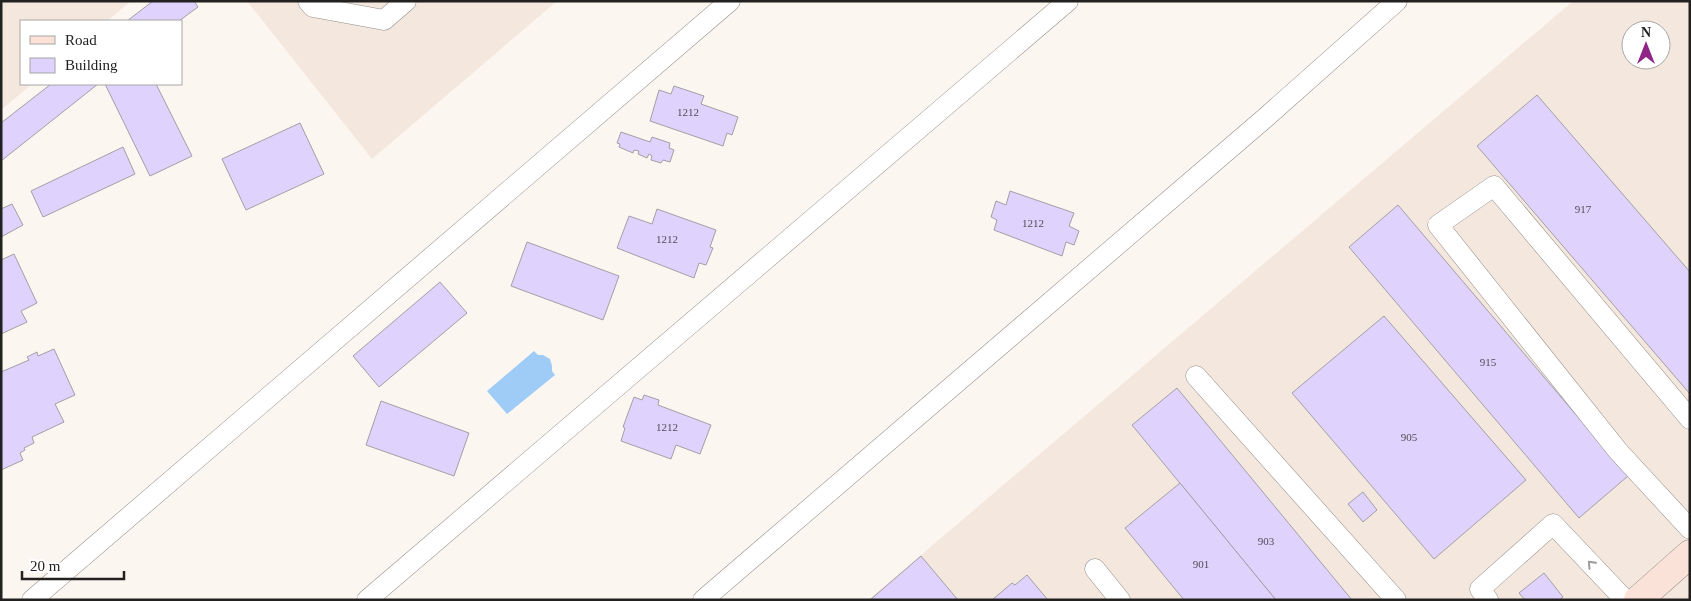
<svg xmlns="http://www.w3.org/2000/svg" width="1691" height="601" viewBox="0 0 1691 601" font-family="Georgia,serif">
<rect width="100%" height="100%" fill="#fcf6f1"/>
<g fill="#f4e8de" fill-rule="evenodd">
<path d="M 1,1 L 131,1 L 107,21 L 21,21 L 21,84 L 32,84 L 1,110 Z"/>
<path d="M 247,1 L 557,1 L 372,159 Z"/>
<path d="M 1573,1 L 1690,1 L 1690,600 L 868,600 ZM 1631,30 L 1661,30 L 1661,60 L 1631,60 Z"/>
</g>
<path fill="#9eccf7" d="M 534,351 L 538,355 L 543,355 L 550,359 L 552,366 L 552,371 L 555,375 L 507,414 L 487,391 Z"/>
<g fill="#dfd2fc" stroke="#a1a0a6">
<path d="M 153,1 L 194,1 L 198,7 L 179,21 L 127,21 Z"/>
<path d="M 51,84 L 98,84 L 1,161 L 1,123 Z"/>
<path d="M 105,84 L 156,84 L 192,156 L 150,176 Z"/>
<path d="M 674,86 L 704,96 L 701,104 L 738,117 L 732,135 L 727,133 L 723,146 L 650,121 L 659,90 L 671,94 Z"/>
<path d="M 1537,95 L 1690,272 L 1690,394 L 1477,146 Z"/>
<path d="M 300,123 L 324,174 L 246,210 L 222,159 Z"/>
<path d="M 621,132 L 650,142 L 652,137 L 670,143 L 669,148 L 674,150 L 670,162 L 663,160 L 661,163 L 651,160 L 652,156 L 649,154 L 647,158 L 638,154 L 639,151 L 634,150 L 633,153 L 619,147 L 620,144 L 617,143 Z"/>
<path d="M 123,147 L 135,174 L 43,217 L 31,191 Z"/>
<path d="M 1010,191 L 1074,213 L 1069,226 L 1079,231 L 1074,245 L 1066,242 L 1062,256 L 994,230 L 997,220 L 991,217 L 996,201 L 1006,205 Z"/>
<path d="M 12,204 L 23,225 L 1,237 L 1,209 Z"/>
<path d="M 1398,205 L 1628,476 L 1579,518 L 1349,247 Z"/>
<path d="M 657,209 L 716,230 L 710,247 L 713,248 L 706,265 L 699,263 L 694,278 L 617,248 L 629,216 L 652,224 Z"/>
<path d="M 527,242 L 619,276 L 603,320 L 511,286 Z"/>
<path d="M 14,254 L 37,303 L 21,311 L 27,322 L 1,334 L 1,260 Z"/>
<path d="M 440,282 L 467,313 L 379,387 L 353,356 Z"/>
<path d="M 1384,316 L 1526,480 L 1434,559 L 1292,393 Z"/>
<path d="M 54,349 L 75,395 L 55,404 L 64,422 L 32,437 L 34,443 L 24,448 L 25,450 L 20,453 L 23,460 L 1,470 L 1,372 L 29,360 L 27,357 L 37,352 L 38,356 Z"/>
<path d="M 1177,388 L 1352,600 L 1276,600 L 1132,425 Z"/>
<path d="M 644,395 L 659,400 L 658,405 L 711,425 L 700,454 L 676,445 L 671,459 L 621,441 L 625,428 L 623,427 L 634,397 L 642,400 Z"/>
<path d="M 381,401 L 469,433 L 454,476 L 366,445 Z"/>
<path d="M 1180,483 L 1276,600 L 1184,600 L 1125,528 Z"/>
<path d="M 1363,492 L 1377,510 L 1363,522 L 1348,504 Z"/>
<path d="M 921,556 L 958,600 L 870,600 Z"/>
<path d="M 1544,573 L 1563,597 L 1559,600 L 1525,600 L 1519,593 Z"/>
<path d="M 1027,575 L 1048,600 L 992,600 L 1012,583 L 1015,585 Z"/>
</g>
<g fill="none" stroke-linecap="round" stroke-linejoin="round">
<g stroke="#928c88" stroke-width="21">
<g id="lane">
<path d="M 308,1 L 313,7 L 384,20 L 406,1"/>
<path d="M 1196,376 L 1396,600"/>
<path d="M 1690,419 L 1494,186 L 1438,225 L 1618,451 L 1690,529"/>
<path d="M 1095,569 L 1120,600"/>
<path d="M 32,600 L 730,1"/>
<path d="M 367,600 L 1068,1"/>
<path d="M 703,600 L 1264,119 L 1397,1"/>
<path d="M 1488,600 L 1480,589 L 1553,524 L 1625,600"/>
</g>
</g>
<g stroke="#928c88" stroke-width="29">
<path id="secondary" d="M 1638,600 L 1690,554"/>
</g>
<use href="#lane" stroke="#fff" stroke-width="20"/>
<use href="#secondary" stroke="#fbe2d8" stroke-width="28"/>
</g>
<defs><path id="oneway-chevron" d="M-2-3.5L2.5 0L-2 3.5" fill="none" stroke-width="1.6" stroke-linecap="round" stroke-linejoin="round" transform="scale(1.25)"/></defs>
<use stroke="#9c9b9a" href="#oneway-chevron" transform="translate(1591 564) rotate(-133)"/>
<g text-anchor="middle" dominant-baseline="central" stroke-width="4.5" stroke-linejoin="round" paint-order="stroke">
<g font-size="11" fill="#524d56">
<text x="688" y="112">1212</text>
<text x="1583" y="209">917</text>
<text x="1033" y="223">1212</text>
<text x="667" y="239">1212</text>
<text x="1488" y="362">915</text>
<text x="667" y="427">1212</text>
<text x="1409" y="437">905</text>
<text x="1266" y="541">903</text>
<text x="1201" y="564">901</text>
</g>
</g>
<rect width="1691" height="601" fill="none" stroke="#23211f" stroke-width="5"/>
<rect x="20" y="20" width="162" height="65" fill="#ffffff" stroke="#a7a6a5"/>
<rect x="30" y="36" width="25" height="8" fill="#fbe2d8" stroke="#a7a6a5"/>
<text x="65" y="45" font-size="15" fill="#23211f">Road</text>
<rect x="30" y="58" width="25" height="15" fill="#dfd2fc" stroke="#a7a6a5"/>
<text x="65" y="70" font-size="15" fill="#23211f">Building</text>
<g transform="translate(1646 45)"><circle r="24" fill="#ffffff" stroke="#a7a6a5"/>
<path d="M0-4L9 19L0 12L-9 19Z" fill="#902487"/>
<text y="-8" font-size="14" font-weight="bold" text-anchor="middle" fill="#23211f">N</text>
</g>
<path d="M22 571v8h102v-8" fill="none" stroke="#23211f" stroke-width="2.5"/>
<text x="30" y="571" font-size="15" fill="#23211f" stroke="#ffffff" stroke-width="4" paint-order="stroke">20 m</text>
</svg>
